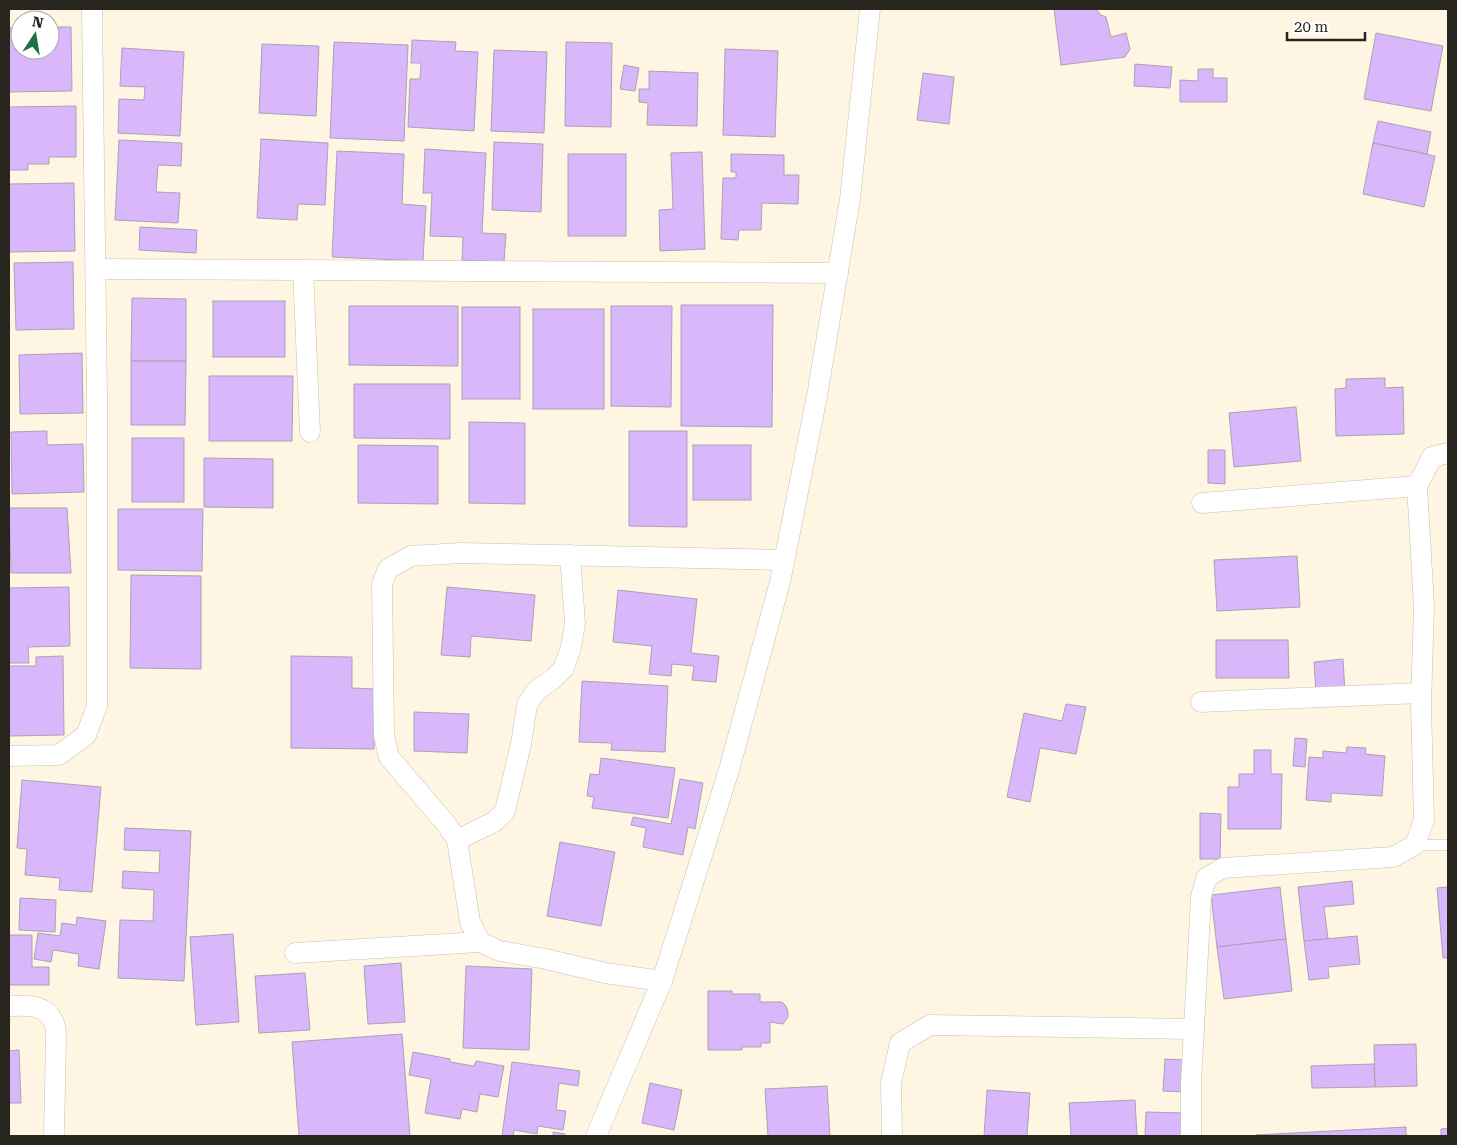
<svg xmlns="http://www.w3.org/2000/svg" width="1457" height="1145" viewBox="0 0 1457 1145" font-family="'Roboto Serif',serif">
<rect width="100%" height="100%" fill="#fef5e2"/>
<g fill="#d8b7fb" stroke="#aba2b4">
<path d="M 1054,9 L 1096,9 L 1101,15 L 1106,17 L 1111,37 L 1126,33 L 1130,49 L 1125,57 L 1061,65 Z"/>
<path d="M 50,27 L 71,27 L 72,91 L 9,92 L 9,28 L 20,28 L 20,50 L 50,50 Z"/>
<path d="M 1376,33 L 1443,46 L 1431,111 L 1364,99 Z"/>
<path d="M 412,40 L 456,42 L 455,51 L 478,52 L 474,131 L 408,127 L 410,79 L 420,79 L 421,63 L 411,63 Z"/>
<path d="M 334,42 L 408,45 L 404,141 L 330,138 Z"/>
<path d="M 566,42 L 612,43 L 611,127 L 565,126 Z"/>
<path d="M 262,44 L 319,46 L 316,116 L 259,113 Z"/>
<path d="M 122,48 L 184,52 L 180,136 L 118,133 L 119,99 L 144,100 L 145,87 L 120,86 Z"/>
<path d="M 725,49 L 778,51 L 775,137 L 723,135 Z"/>
<path d="M 494,50 L 547,52 L 544,133 L 491,131 Z"/>
<path d="M 1135,64 L 1172,67 L 1170,88 L 1134,86 Z"/>
<path d="M 624,65 L 639,68 L 635,91 L 620,89 Z"/>
<path d="M 1198,69 L 1213,69 L 1213,78 L 1227,78 L 1227,102 L 1180,102 L 1180,80 L 1198,81 Z"/>
<path d="M 649,71 L 698,73 L 697,126 L 647,125 L 648,103 L 639,102 L 639,89 L 649,89 Z"/>
<path d="M 923,73 L 954,77 L 949,124 L 917,120 Z"/>
<path d="M 76,106 L 76,157 L 49,157 L 49,164 L 28,164 L 28,170 L 9,170 L 9,107 Z"/>
<path d="M 1378,121 L 1431,132 L 1427,154 L 1373,143 Z"/>
<path d="M 261,139 L 328,143 L 325,205 L 298,204 L 297,220 L 257,218 Z"/>
<path d="M 119,140 L 182,143 L 181,166 L 158,165 L 156,192 L 180,193 L 178,223 L 115,220 Z"/>
<path d="M 494,142 L 543,144 L 541,212 L 492,210 Z"/>
<path d="M 1373,143 L 1435,156 L 1424,207 L 1363,194 Z"/>
<path d="M 425,149 L 486,153 L 482,233 L 506,234 L 504,262 L 462,260 L 463,237 L 430,236 L 432,193 L 423,193 Z"/>
<path d="M 337,151 L 404,154 L 402,204 L 426,206 L 423,261 L 332,257 Z"/>
<path d="M 702,152 L 705,249 L 660,251 L 659,210 L 673,209 L 671,153 Z"/>
<rect x="568" y="154" width="58" height="82"/>
<path d="M 731,154 L 784,155 L 784,175 L 799,175 L 798,204 L 762,203 L 761,230 L 739,230 L 738,240 L 721,239 L 723,178 L 736,178 L 736,172 L 731,172 Z"/>
<path d="M 74,183 L 75,251 L 9,252 L 9,184 Z"/>
<path d="M 140,227 L 197,230 L 196,253 L 139,250 Z"/>
<path d="M 73,262 L 74,329 L 16,330 L 14,263 Z"/>
<path d="M 132,298 L 186,299 L 186,361 L 131,361 Z"/>
<rect x="213" y="301" width="72" height="56"/>
<path d="M 681,305 L 773,305 L 772,427 L 681,426 Z"/>
<path d="M 349,306 L 458,306 L 458,366 L 349,365 Z"/>
<path d="M 611,306 L 672,306 L 671,407 L 611,406 Z"/>
<rect x="462" y="307" width="58" height="92"/>
<rect x="533" y="309" width="71" height="100"/>
<path d="M 82,353 L 83,413 L 20,414 L 19,355 Z"/>
<path d="M 131,361 L 186,361 L 185,425 L 131,425 Z"/>
<path d="M 209,376 L 293,376 L 292,441 L 209,441 Z"/>
<path d="M 1385,378 L 1385,388 L 1403,387 L 1404,434 L 1336,436 L 1335,389 L 1346,388 L 1346,379 Z"/>
<path d="M 354,384 L 450,384 L 450,439 L 354,438 Z"/>
<path d="M 1296,407 L 1301,461 L 1234,467 L 1229,413 Z"/>
<path d="M 469,422 L 525,423 L 525,504 L 469,503 Z"/>
<path d="M 47,431 L 47,445 L 83,444 L 84,492 L 12,494 L 11,432 Z"/>
<path d="M 629,431 L 687,431 L 687,527 L 629,526 Z"/>
<rect x="132" y="438" width="52" height="64"/>
<path d="M 358,445 L 438,446 L 438,504 L 358,503 Z"/>
<rect x="693" y="445" width="58" height="55"/>
<path d="M 1208,450 L 1225,450 L 1225,484 L 1208,483 Z"/>
<path d="M 204,458 L 273,459 L 273,508 L 204,507 Z"/>
<path d="M 9,508 L 67,508 L 71,573 L 11,573 Z"/>
<path d="M 118,509 L 203,509 L 202,571 L 118,570 Z"/>
<path d="M 1297,556 L 1300,607 L 1217,611 L 1214,560 Z"/>
<path d="M 131,575 L 201,576 L 201,669 L 130,668 Z"/>
<path d="M 69,587 L 70,646 L 28,647 L 29,663 L 9,663 L 9,588 Z"/>
<path d="M 447,587 L 535,595 L 531,641 L 471,636 L 470,657 L 441,655 Z"/>
<path d="M 618,590 L 697,599 L 691,653 L 719,656 L 716,682 L 692,680 L 694,666 L 672,664 L 671,676 L 649,674 L 652,646 L 613,642 Z"/>
<path d="M 1216,640 L 1288,640 L 1289,678 L 1216,678 Z"/>
<path d="M 63,656 L 64,735 L 9,736 L 9,666 L 36,666 L 36,657 Z"/>
<path d="M 291,656 L 352,657 L 352,688 L 375,689 L 374,749 L 291,748 Z"/>
<path d="M 1343,659 L 1345,692 L 1316,694 L 1314,662 Z"/>
<path d="M 582,681 L 668,686 L 665,752 L 611,750 L 612,743 L 579,742 Z"/>
<path d="M 1066,704 L 1086,707 L 1076,754 L 1040,748 L 1030,802 L 1007,797 L 1024,713 L 1062,721 Z"/>
<path d="M 414,712 L 469,714 L 467,753 L 414,751 Z"/>
<path d="M 1295,738 L 1307,739 L 1305,767 L 1293,766 Z"/>
<path d="M 1347,747 L 1366,748 L 1365,754 L 1385,756 L 1382,796 L 1331,793 L 1331,802 L 1306,800 L 1309,757 L 1323,758 L 1323,751 L 1346,753 Z"/>
<path d="M 1254,750 L 1271,750 L 1271,774 L 1282,774 L 1281,829 L 1228,829 L 1228,787 L 1239,787 L 1239,774 L 1254,774 Z"/>
<path d="M 601,758 L 675,768 L 668,818 L 592,808 L 594,797 L 587,796 L 590,774 L 599,775 Z"/>
<path d="M 680,779 L 703,783 L 695,829 L 688,827 L 683,855 L 643,847 L 646,828 L 631,825 L 633,817 L 671,824 Z"/>
<path d="M 22,780 L 101,787 L 92,892 L 59,890 L 60,878 L 25,875 L 27,849 L 17,848 Z"/>
<path d="M 1200,813 L 1221,814 L 1220,859 L 1200,859 Z"/>
<path d="M 125,828 L 191,831 L 184,981 L 118,978 L 120,920 L 153,921 L 154,890 L 122,888 L 123,871 L 159,873 L 160,851 L 124,850 Z"/>
<path d="M 560,842 L 615,852 L 601,926 L 547,916 Z"/>
<path d="M 1352,881 L 1354,904 L 1324,907 L 1328,939 L 1304,941 L 1298,887 Z"/>
<path d="M 1280,887 L 1286,939 L 1217,947 L 1211,895 Z"/>
<path d="M 1448,887 L 1448,958 L 1443,958 L 1437,888 Z"/>
<path d="M 20,898 L 56,900 L 55,932 L 19,930 Z"/>
<path d="M 77,917 L 106,921 L 99,969 L 78,966 L 79,954 L 53,950 L 51,962 L 34,959 L 38,933 L 60,936 L 62,923 L 76,925 Z"/>
<path d="M 233,934 L 239,1022 L 196,1025 L 190,937 Z"/>
<path d="M 9,935 L 32,935 L 32,967 L 49,967 L 49,985 L 9,985 Z"/>
<path d="M 1357,936 L 1360,964 L 1328,967 L 1329,978 L 1309,980 L 1304,941 Z"/>
<path d="M 1286,939 L 1292,991 L 1224,999 L 1217,947 Z"/>
<path d="M 401,963 L 405,1022 L 368,1024 L 364,966 Z"/>
<path d="M 466,966 L 532,969 L 529,1050 L 463,1048 Z"/>
<path d="M 305,973 L 310,1030 L 259,1033 L 255,976 Z"/>
<path d="M 708,991 L 732,991 L 732,994 L 760,994 L 760,1002 L 782,1002 L 786,1006 L 788,1012 L 788,1017 L 783,1024 L 770,1022 L 770,1043 L 761,1043 L 761,1047 L 742,1047 L 742,1050 L 708,1050 Z"/>
<path d="M 402,1034 L 410,1136 L 299,1136 L 292,1042 Z"/>
<path d="M 1416,1044 L 1417,1086 L 1375,1087 L 1374,1045 Z"/>
<path d="M 19,1050 L 21,1103 L 9,1103 L 9,1051 Z"/>
<path d="M 413,1052 L 450,1059 L 450,1062 L 474,1066 L 476,1061 L 504,1066 L 498,1097 L 480,1094 L 477,1112 L 462,1109 L 460,1119 L 425,1113 L 431,1079 L 409,1075 Z"/>
<path d="M 1165,1059 L 1186,1060 L 1185,1092 L 1163,1091 Z"/>
<path d="M 512,1062 L 580,1071 L 578,1086 L 559,1083 L 556,1110 L 566,1111 L 563,1130 L 538,1126 L 537,1134 L 514,1130 L 513,1136 L 502,1136 Z"/>
<path d="M 1374,1064 L 1375,1087 L 1312,1088 L 1311,1066 Z"/>
<path d="M 650,1083 L 682,1090 L 674,1130 L 642,1123 Z"/>
<path d="M 827,1086 L 830,1136 L 768,1136 L 765,1089 Z"/>
<path d="M 987,1090 L 1030,1093 L 1027,1136 L 984,1136 Z"/>
<path d="M 1135,1100 L 1137,1136 L 1071,1136 L 1069,1103 Z"/>
<path d="M 1146,1112 L 1184,1113 L 1183,1136 L 1145,1136 Z"/>
<path d="M 1406,1127 L 1406,1136 L 1256,1135 Z"/>
<path d="M 1448,1128 L 1448,1136 L 1441,1136 L 1441,1129 Z"/>
<path d="M 553,1132 L 565,1134 L 565,1136 L 553,1136 Z"/>
</g>
<g fill="none" stroke-linecap="round" stroke-linejoin="round">
<g stroke="#c9c1ae" stroke-width="11">
<path id="service" d="M 1415,845 L 1448,845"/>
</g>
<g stroke="#c9c1ae" stroke-width="21">
<g id="minor">
<path d="M 96,269 L 838,273"/>
<path d="M 303,270 L 310,432"/>
<path d="M 1202,503 L 1417,486"/>
<path d="M 1201,702 L 1421,693"/>
<path d="M 9,756 L 59,755 L 86,735 L 97,706 L 97,398 L 92,9"/>
<path d="M 457,840 L 494,822 L 505,811 L 521,744 L 527,705 L 536,691 L 553,679 L 564,668 L 571,647 L 575,623 L 570,555"/>
<path d="M 295,953 L 480,942"/>
<path d="M 662,981 L 605,973 L 546,959 L 500,951 L 480,942 L 470,922 L 457,840 L 447,825 L 389,757 L 384,736 L 382,584 L 388,569 L 411,556 L 461,553 L 784,560"/>
<path d="M 9,1006 C 25,1006 45,1003 53,1021 C 55,1025 56,1032 56,1037 L 54,1136"/>
<path d="M 596,1136 L 662,981 L 729,770 L 780,582 L 817,396 L 850,199 L 870,9"/>
<path d="M 892,1136 L 891,1083 L 900,1043 L 930,1025 L 1194,1029"/>
<path d="M 1191,1136 L 1191,1083 L 1201,897 L 1206,878 L 1223,868 L 1393,857 L 1415,845 L 1424,820 L 1421,704 L 1424,606 L 1417,486 L 1432,457 L 1448,453"/>
</g>
</g>
<use href="#service" stroke="#fff" stroke-width="10"/>
<use href="#minor" stroke="#fff" stroke-width="20"/>
</g>
<rect width="1457" height="1145" fill="none" stroke="#28251e" stroke-width="20"/>
<g transform="translate(35 35) rotate(12)"><circle r="24" fill="#ffffff" stroke="#a9a8a5"/>
<path d="M0-4L9 19L0 12L-9 19Z" fill="#1c7244"/>
<text y="-8" font-size="14" font-weight="bold" text-anchor="middle" fill="#28251e">N</text>
</g>
<path d="M1287 32v8h78v-8" fill="none" stroke="#28251e" stroke-width="2.5"/>
<text x="1294" y="32" font-size="15" fill="#28251e" stroke="#ffffff" stroke-width="4" paint-order="stroke">20 m</text>
</svg>
